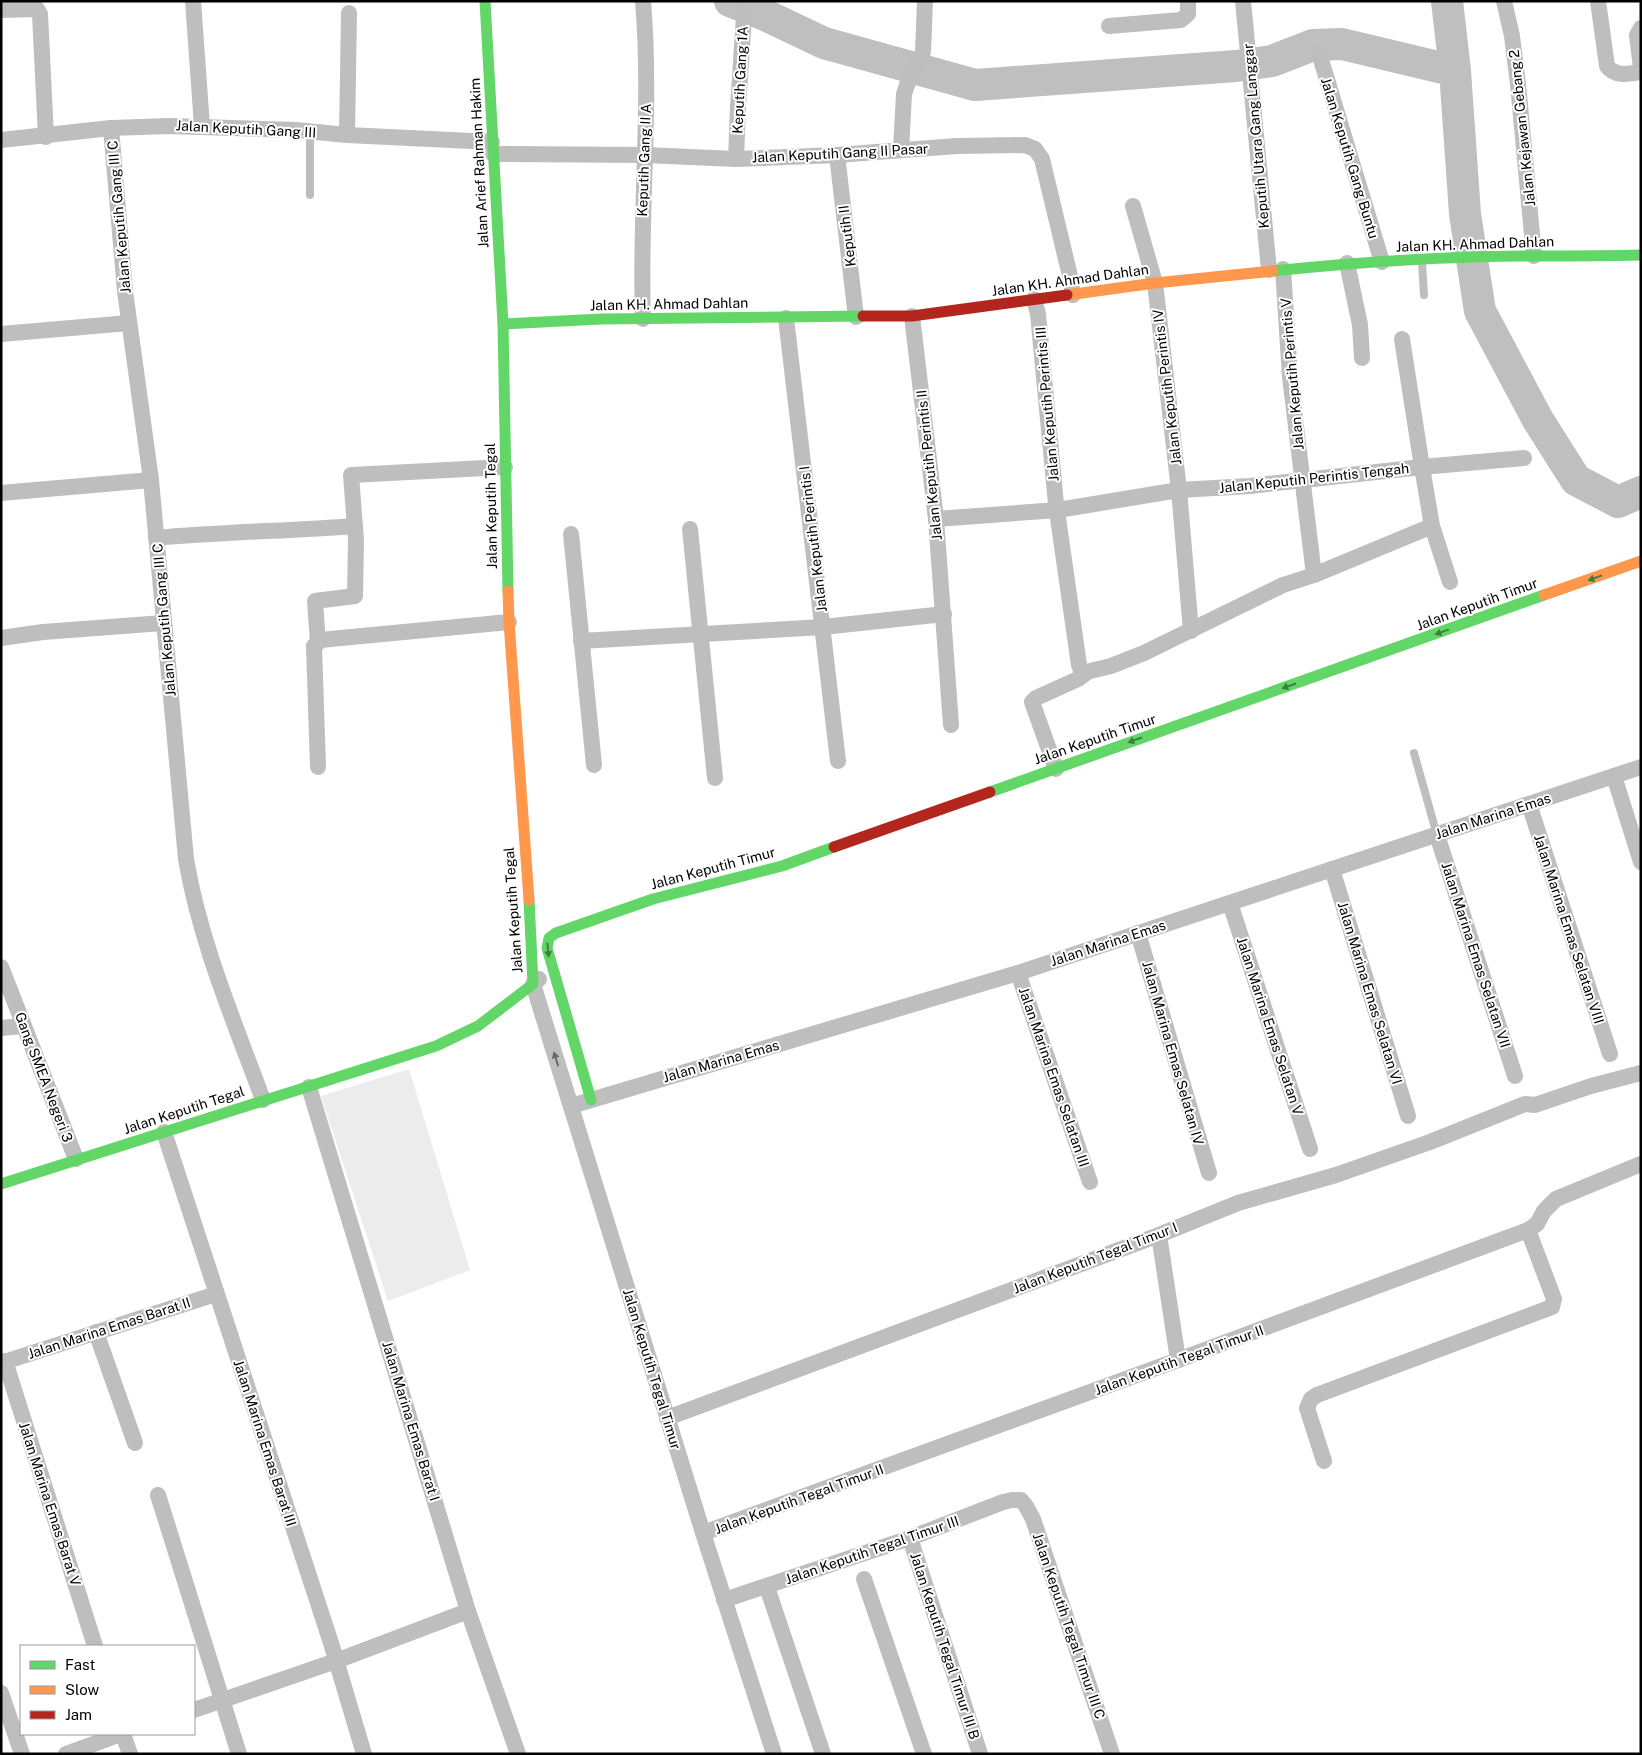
<svg xmlns="http://www.w3.org/2000/svg" width="1642" height="1755" viewBox="0 0 1642 1755" font-family="'Public Sans',sans-serif">
<rect width="100%" height="100%" fill="#fff"/>
<path fill="#ececec" d="M 409,1069 L 470,1270 L 388,1301 L 321,1096 Z"/>
<g fill="none" stroke-linecap="round" stroke-linejoin="round">
<g stroke="#bfbfbf" stroke-width="32">
<path d="M 730,1 L 763,14 L 824,43 L 975,85 L 1236,66 L 1272,61 L 1313,45 L 1342,44 L 1455,71 L 1465,214 L 1480,311 L 1538,420 L 1576,480 L 1618,502 L 1641,492"/>
<path d="M 1447,1 L 1455,71"/>
</g>
<g stroke="#bebebe" stroke-width="8">
<path d="M 310,131 L 310,195"/>
<path d="M 1422,262 L 1424,295"/>
<path d="M 1414,753 L 1437,835"/>
</g>
<g stroke="#bebebe" stroke-width="16">
<path d="M 193,1 L 202,126"/>
<path d="M 1243,1 L 1269,270"/>
<path d="M 1504,1 L 1512,36 L 1518,84 L 1534,256"/>
<path d="M 1598,1 L 1607,66 C 1615,77 1628,74 1641,72"/>
<path d="M 1,10 L 37,9 L 40,14 L 46,137"/>
<path d="M 1109,26 L 1181,20 L 1188,14 L 1188,1"/>
<path d="M 1641,28 L 1637,35 L 1641,68"/>
<path d="M 1319,53 L 1382,262"/>
<path d="M 111,128 L 125,291 L 151,480 L 186,859 C 200,942 234,1021 263,1100"/>
<path d="M 347,135 L 349,13"/>
<path d="M 1,140 L 111,128 L 169,126 L 296,130 L 347,135 L 492,142"/>
<path d="M 901,150 L 904,94 L 907,85 L 923,52 L 925,1"/>
<path d="M 493,154 L 645,155 L 736,159 L 837,155 L 957,146 L 1025,145 L 1035,149 L 1042,159 L 1070,276 L 1073,295"/>
<path d="M 837,155 L 856,317"/>
<path d="M 736,159 L 738,107 L 745,1"/>
<path d="M 1133,206 L 1155,283 L 1179,490 L 1191,631"/>
<path d="M 1347,263 L 1360,325 L 1362,358"/>
<path d="M 1283,269 L 1290,377 L 1314,575"/>
<path d="M 1034,299 L 1038,314 L 1056,504 L 1079,665 L 1082,673 L 1111,666 L 1144,653 L 1283,585 L 1314,575 L 1432,526"/>
<path d="M 912,316 L 936,519 L 951,725"/>
<path d="M 786,318 L 838,761"/>
<path d="M 643,319 C 639,213 652,107 643,1"/>
<path d="M 1,334 L 129,323"/>
<path d="M 1402,339 L 1422,467 L 1524,458"/>
<path d="M 1,493 L 151,480"/>
<path d="M 936,519 L 1058,510 L 1179,490 L 1250,486 L 1422,467 L 1432,526 L 1450,582"/>
<path d="M 690,529 L 715,778"/>
<path d="M 571,534 L 594,765"/>
<path d="M 156,538 C 222,532 289,531 355,526"/>
<path d="M 1,638 L 43,632 L 163,623"/>
<path d="M 581,641 L 823,627 L 944,614"/>
<path d="M 318,643 L 315,601 L 355,596 L 356,540 L 351,475 L 505,467"/>
<path d="M 318,767 L 314,646 L 320,640 L 509,622"/>
<path d="M 1056,769 L 1032,702 L 1036,698 L 1078,679 L 1086,673"/>
<path d="M 1614,776 L 1641,862"/>
<path d="M 1529,804 L 1610,1054"/>
<path d="M 1437,835 L 1515,1076"/>
<path d="M 1332,869 L 1408,1116"/>
<path d="M 1230,903 L 1310,1149"/>
<path d="M 1138,933 L 1209,1173"/>
<path d="M 1,967 L 76,1159"/>
<path d="M 1018,973 L 1090,1182"/>
<path d="M 539,979 L 533,984 L 703,1533 L 774,1754"/>
<path d="M 1,1028 L 23,1026"/>
<path d="M 309,1087 L 468,1611 L 518,1754"/>
<path d="M 571,1106 L 1018,973 L 1641,767"/>
<path d="M 164,1132 L 331,1643 L 364,1754"/>
<path d="M 1159,1235 L 1178,1360"/>
<path d="M 96,1332 L 135,1443"/>
<path d="M 5,1361 L 95,1646"/>
<path d="M 1,1363 L 216,1294"/>
<path d="M 667,1418 L 1159,1235 L 1238,1203 L 1336,1175 L 1430,1142 L 1525,1104 L 1535,1105 L 1591,1086 L 1641,1073"/>
<path d="M 1324,1461 L 1307,1408 L 1311,1399 L 1317,1395 L 1552,1307 L 1554,1299 L 1528,1230"/>
<path d="M 158,1495 L 239,1754"/>
<path d="M 703,1533 L 1178,1360 L 1528,1230 L 1537,1224 L 1544,1211 L 1556,1199 L 1641,1164"/>
<path d="M 910,1538 L 980,1754"/>
<path d="M 864,1579 L 924,1754"/>
<path d="M 767,1587 L 823,1754"/>
<path d="M 724,1600 L 910,1538 L 1003,1502 L 1012,1500 L 1021,1500 L 1026,1506 L 1033,1519 L 1112,1754"/>
<path d="M 1,1693 L 22,1754"/>
<path d="M 194,1710 L 336,1661 L 468,1611"/>
<path d="M 123,1734 L 130,1754"/>
<path d="M 66,1754 L 121,1734"/>
</g>
<g stroke="#63d668" stroke-width="11">
<path d="M 485,1 L 503,324 L 508,591"/>
<path d="M 1273,271 C 1360,262 1448,256 1535,256 C 1570,256 1605,256 1641,255"/>
<path d="M 503,324 L 601,319 L 863,316"/>
<path d="M 990,792 L 1544,595"/>
<path d="M 591,1100 L 547,948 L 549,938 L 556,933 L 653,899 L 782,866 L 834,847"/>
<path d="M 1,1184 L 436,1046 L 478,1026 L 533,984 L 529,900"/>
</g>
<g stroke="#ff974d" stroke-width="11">
<path d="M 1067,295 L 1155,283 L 1273,271"/>
<path d="M 508,591 L 509,622 L 529,900"/>
<path d="M 1544,595 L 1641,561"/>
</g>
<g stroke="#b3261e" stroke-width="11">
<path d="M 863,316 L 912,316 L 1067,295"/>
<path d="M 834,847 L 990,792"/>
</g>
</g>
<defs><path id="oneway-solid" d="M-6-.8H1V-3.2L6.5 0L1 3.2V.8H-6Z" transform="scale(1.25)"/></defs>
<g fill="#3b803e">
<use href="#oneway-solid" transform="translate(1595 578) rotate(160)"/>
<use href="#oneway-solid" transform="translate(1442 632) rotate(160)"/>
<use href="#oneway-solid" transform="translate(1289 686) rotate(161)"/>
<use href="#oneway-solid" transform="translate(1135 740) rotate(161)"/>
<use href="#oneway-solid" transform="translate(548 950) rotate(84)"/>
</g>
<use fill="#686868" href="#oneway-solid" transform="translate(556 1059) rotate(-107)"/>
<g text-anchor="middle" dominant-baseline="central" stroke-width="4" stroke-linejoin="round" paint-order="stroke">
<g font-size="14" fill="#000" stroke="#fff">
<text transform="translate(740 80) rotate(-87)">Keputih Gang 1A</text>
<text transform="translate(1522 128) rotate(-96)">Jalan Kejawan Gebang 2</text>
<text transform="translate(246 129) rotate(3)">Jalan Keputih Gang III</text>
<text transform="translate(1256 136) rotate(-95)">Keputih Utara Gang Langgar</text>
<text transform="translate(840 153) rotate(-3)">Jalan Keputih Gang II Pasar</text>
<text transform="translate(1350 158) rotate(73)">Jalan Keputih Gang Buntu</text>
<text transform="translate(644 160) rotate(-88)">Keputih Gang II A</text>
<text transform="translate(479 163) rotate(-93)">Jalan Arief Rahman Hakim</text>
<text transform="translate(119 217) rotate(-95)">Jalan Keputih Gang III C</text>
<text transform="translate(847 236) rotate(-97)">Keputih II</text>
<text transform="translate(1475 244) rotate(-2)">Jalan KH. Ahmad Dahlan</text>
<text transform="translate(1070 280) rotate(-8)">Jalan KH. Ahmad Dahlan</text>
<text transform="translate(669 304) rotate(-1)">Jalan KH. Ahmad Dahlan</text>
<text transform="translate(1292 374) rotate(-95)">Jalan Keputih Perintis V</text>
<text transform="translate(1167 387) rotate(-97)">Jalan Keputih Perintis IV</text>
<text transform="translate(1047 404) rotate(-95)">Jalan Keputih Perintis III</text>
<text transform="translate(929 465) rotate(-96)">Jalan Keputih Perintis II</text>
<text transform="translate(1314 478) rotate(-6)">Jalan Keputih Perintis Tengah</text>
<text transform="translate(491 506) rotate(-91)">Jalan Keputih Tegal</text>
<text transform="translate(813 539) rotate(-97)">Jalan Keputih Perintis I</text>
<text transform="translate(1477 604) rotate(-20)">Jalan Keputih Timur</text>
<text transform="translate(164 620) rotate(-95)">Jalan Keputih Gang III C</text>
<text transform="translate(1095 739) rotate(-19)">Jalan Keputih Timur</text>
<text transform="translate(1493 816) rotate(-18)">Jalan Marina Emas</text>
<text transform="translate(713 868) rotate(-15)">Jalan Keputih Timur</text>
<text transform="translate(513 910) rotate(-94)">Jalan Keputih Tegal</text>
<text transform="translate(1569 929) rotate(72)">Jalan Marina Emas Selatan VIII</text>
<text transform="translate(1108 943) rotate(-18)">Jalan Marina Emas</text>
<text transform="translate(1476 955) rotate(72)">Jalan Marina Emas Selatan VII</text>
<text transform="translate(1370 993) rotate(73)">Jalan Marina Emas Selatan VI</text>
<text transform="translate(1270 1026) rotate(72)">Jalan Marina Emas Selatan V</text>
<text transform="translate(1173 1053) rotate(74)">Jalan Marina Emas Selatan IV</text>
<text transform="translate(721 1061) rotate(-16)">Jalan Marina Emas</text>
<text transform="translate(44 1077) rotate(69)">Gang SMEA Negeri 3</text>
<text transform="translate(1054 1077) rotate(71)">Jalan Marina Emas Selatan III</text>
<text transform="translate(184 1110) rotate(-18)">Jalan Keputih Tegal</text>
<text transform="translate(1095 1258) rotate(-21)">Jalan Keputih Tegal Timur I</text>
<text transform="translate(109 1328) rotate(-18)">Jalan Marina Emas Barat II</text>
<text transform="translate(1179 1360) rotate(-20)">Jalan Keputih Tegal Timur II</text>
<text transform="translate(652 1369) rotate(73)">Jalan Keputih Tegal Timur</text>
<text transform="translate(411 1421) rotate(73)">Jalan Marina Emas Barat I</text>
<text transform="translate(265 1443) rotate(72)">Jalan Marina Emas Barat III</text>
<text transform="translate(799 1499) rotate(-20)">Jalan Keputih Tegal Timur II</text>
<text transform="translate(50 1504) rotate(72)">Jalan Marina Emas Barat V</text>
<text transform="translate(872 1550) rotate(-19)">Jalan Keputih Tegal Timur III</text>
<text transform="translate(1069 1626) rotate(71)">Jalan Keputih Tegal Timur III C</text>
<text transform="translate(945 1646) rotate(72)">Jalan Keputih Tegal Timur III B</text>
</g>
</g>
<rect width="1642" height="1755" fill="none" stroke="#000000" stroke-width="5"/>
<rect x="20" y="1645" width="175" height="90" fill="#ffffff" stroke="#999999"/>
<rect x="30" y="1661" width="25" height="8" fill="#63d668" stroke="#999999"/>
<text x="65" y="1670" font-size="15" fill="#000000">Fast</text>
<rect x="30" y="1686" width="25" height="8" fill="#ff974d" stroke="#999999"/>
<text x="65" y="1695" font-size="15" fill="#000000">Slow</text>
<rect x="30" y="1711" width="25" height="8" fill="#b3261e" stroke="#999999"/>
<text x="65" y="1720" font-size="15" fill="#000000">Jam</text>
</svg>
